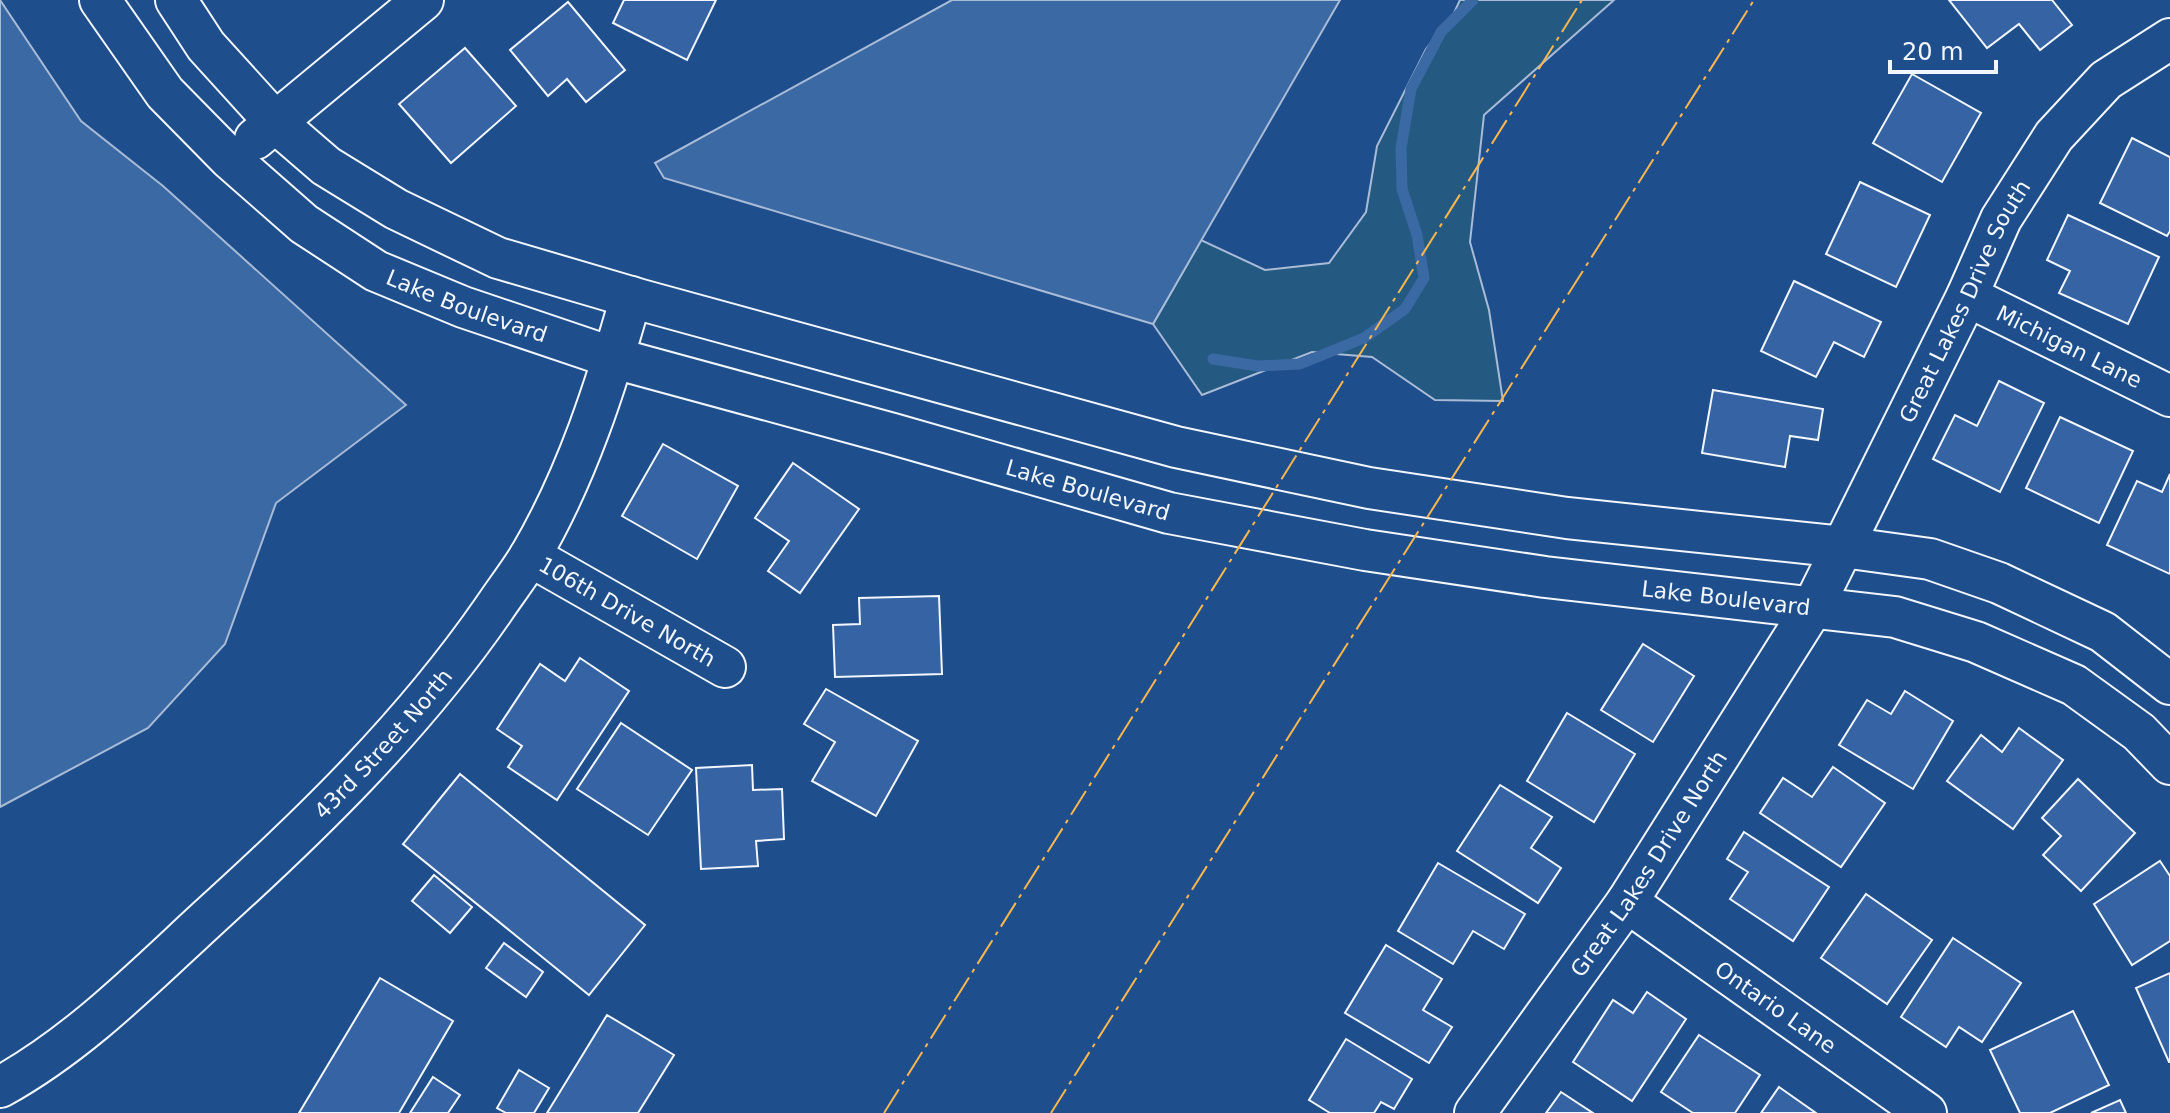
<svg xmlns="http://www.w3.org/2000/svg" width="2170" height="1113" viewBox="0 0 2170 1113" font-family="'DejaVu Sans',sans-serif">
<rect width="100%" height="100%" fill="#1f4e8c"/>
<path fill="#245a82" stroke="#a8bbd7" stroke-width="2" d="M 1460,0 L 1614,0 L 1484,115 L 1470,242 L 1489,310 L 1503,401 L 1435,400 L 1372,357 L 1312,352 L 1202,395 L 1153,324 L 1201,240 L 1265,270 L 1329,263 L 1366,212 L 1377,146 L 1426,49 L 1454,13 Z"/>
<g fill="#3b69a3" stroke="#a8bbd7" stroke-width="2">
<path d="M 0,0 L 81,121 L 163,186 L 406,405 L 276,503 L 225,644 L 148,728 L 0,807 Z"/>
<path d="M 952,0 L 1340,0 L 1153,324 L 664,178 L 655,163 Z"/>
</g>
<g fill="none" stroke-linecap="round" stroke-linejoin="round">
<path stroke="#3b69a3" stroke-width="11" d="M 1213,359 L 1258,366 L 1300,364 L 1364,338 L 1405,309 L 1424,278 L 1417,235 L 1402,189 L 1401,148 L 1411,89 L 1441,32 L 1473,0"/>
</g>
<g fill="#3563a3" stroke="#f2f6ff" stroke-width="2">
<path d="M 624,0 L 716,0 L 687,60 L 613,23 Z"/>
<path d="M 1949,0 L 2052,0 L 2072,25 L 2040,50 L 2019,24 L 1987,48 Z"/>
<path d="M 568,2 L 625,70 L 586,102 L 567,79 L 548,96 L 510,50 Z"/>
<path d="M 465,48 L 516,106 L 451,163 L 399,104 Z"/>
<path d="M 1912,74 L 1981,113 L 1942,182 L 1873,143 Z"/>
<path d="M 2132,138 L 2170,157 L 2170,231 L 2167,236 L 2100,203 Z"/>
<path d="M 1860,182 L 1930,215 L 1896,287 L 1826,254 Z"/>
<path d="M 2068,215 L 2159,257 L 2128,324 L 2059,293 L 2070,271 L 2047,260 Z"/>
<path d="M 1794,281 L 1881,322 L 1864,357 L 1834,342 L 1816,377 L 1761,351 Z"/>
<path d="M 1999,381 L 2044,403 L 2000,492 L 1933,459 L 1955,415 L 1977,426 Z"/>
<path d="M 1713,390 L 1823,409 L 1818,440 L 1790,436 L 1785,467 L 1702,453 Z"/>
<path d="M 2060,417 L 2133,451 L 2099,523 L 2026,488 Z"/>
<path d="M 663,444 L 738,486 L 697,559 L 622,516 Z"/>
<path d="M 793,463 L 859,509 L 800,593 L 768,571 L 789,541 L 755,518 Z"/>
<path d="M 2170,474 L 2170,574 L 2107,545 L 2137,481 L 2162,492 Z"/>
<path d="M 939,596 L 942,674 L 835,677 L 833,625 L 860,624 L 859,598 Z"/>
<path d="M 1643,644 L 1694,676 L 1653,742 L 1601,710 Z"/>
<path d="M 580,658 L 629,691 L 557,800 L 508,767 L 522,746 L 497,729 L 540,664 L 565,681 Z"/>
<path d="M 826,689 L 918,741 L 876,816 L 812,781 L 835,742 L 804,724 Z"/>
<path d="M 1905,691 L 1953,721 L 1913,789 L 1839,745 L 1867,700 L 1891,714 Z"/>
<path d="M 1567,713 L 1635,754 L 1594,822 L 1527,781 Z"/>
<path d="M 621,723 L 692,770 L 648,835 L 577,789 Z"/>
<path d="M 2019,728 L 2063,760 L 2013,829 L 1947,781 L 1981,735 L 2002,752 Z"/>
<path d="M 752,765 L 753,790 L 782,789 L 784,839 L 756,841 L 758,866 L 701,869 L 696,768 Z"/>
<path d="M 1833,767 L 1885,803 L 1841,867 L 1760,813 L 1783,778 L 1812,797 Z"/>
<path d="M 460,774 L 645,925 L 589,995 L 403,844 Z"/>
<path d="M 2078,779 L 2135,833 L 2081,891 L 2043,855 L 2061,836 L 2042,818 Z"/>
<path d="M 1500,785 L 1552,817 L 1531,848 L 1561,868 L 1538,903 L 1457,851 Z"/>
<path d="M 1744,832 L 1829,887 L 1793,941 L 1730,899 L 1748,872 L 1727,859 Z"/>
<path d="M 2160,861 L 2170,876 L 2170,941 L 2132,965 L 2094,904 Z"/>
<path d="M 1438,863 L 1525,914 L 1504,949 L 1473,931 L 1453,964 L 1398,931 Z"/>
<path d="M 434,875 L 472,907 L 450,933 L 412,901 Z"/>
<path d="M 1866,894 L 1932,940 L 1887,1004 L 1821,958 Z"/>
<path d="M 1953,938 L 2021,983 L 1982,1042 L 1959,1027 L 1946,1047 L 1901,1017 Z"/>
<path d="M 504,943 L 543,972 L 526,997 L 486,968 Z"/>
<path d="M 1386,945 L 1442,979 L 1423,1010 L 1452,1027 L 1429,1063 L 1345,1013 Z"/>
<path d="M 2170,973 L 2170,1062 L 2169,1062 L 2136,988 Z"/>
<path d="M 380,978 L 453,1021 L 399,1113 L 299,1113 Z"/>
<path d="M 1647,992 L 1686,1019 L 1632,1101 L 1573,1062 L 1613,1000 L 1633,1013 Z"/>
<path d="M 2073,1011 L 2109,1085 L 2050,1113 L 2020,1113 L 1990,1050 Z"/>
<path d="M 607,1015 L 674,1055 L 638,1113 L 547,1113 Z"/>
<path d="M 1699,1035 L 1760,1075 L 1735,1113 L 1693,1113 L 1661,1092 Z"/>
<path d="M 1346,1039 L 1412,1079 L 1394,1109 L 1381,1102 L 1374,1113 L 1330,1113 L 1309,1100 Z"/>
<path d="M 519,1070 L 549,1088 L 534,1113 L 506,1113 L 497,1108 Z"/>
<path d="M 433,1077 L 460,1095 L 448,1113 L 410,1113 Z"/>
<path d="M 1779,1087 L 1816,1113 L 1761,1113 Z"/>
<path d="M 1561,1092 L 1593,1113 L 1546,1113 Z"/>
<path d="M 2120,1100 L 2126,1113 L 2091,1113 Z"/>
</g>
<g fill="none" stroke-linecap="round" stroke-linejoin="round">
<g stroke="#f2f6ff" stroke-width="44">
<g id="minor">
<path id="s1" d="M 100,0 L 165,93 L 230,159 L 304,224 L 376,271 L 463,307 L 614,358 L 893,434 L 1169,513 L 1365,550 L 1545,577 L 1895,617 L 1976,642 L 2074,685 L 2139,732 L 2170,764"/>
<path d="M 176,0 L 206,46 L 275,122 L 326,166 L 396,209 L 498,258 L 641,300 L 1176,447 L 1369,488 L 1567,518 L 1843,547 L 1930,559 L 1999,583 L 2103,632 L 2170,684"/>
<path d="M 255,139 L 423,0"/>
<path id="s2" d="M 1967,296 L 2170,396"/>
<path id="s3" d="M 530,556 L 725,667"/>
<path id="s4" d="M 1627,902 L 1926,1113"/>
<path id="s5" d="M 0,1087 C 78,1044 141,980 206,920 C 311,825 412,727 493,610 C 505,592 519,574 530,556 C 577,476 606,386 631,297"/>
<path id="s6" d="M 1475,1113 L 1627,902 L 1813,607 L 1967,296 L 2001,219 L 2054,136 L 2106,80 L 2170,39"/>
</g>
</g>
<use href="#minor" stroke="#1f4e8c" stroke-width="40"/>
<g stroke="#ffb74d" stroke-width="2" stroke-dasharray="28 6 4 6" stroke-linecap="butt">
<path d="M 884,1113 L 1582,0"/>
<path d="M 1051,1113 L 1754,0"/>
</g>
</g>
<g text-anchor="middle" dominant-baseline="central" stroke-width="6" stroke-linejoin="round" paint-order="stroke">
<g font-size="22" fill="#f2f6ff" stroke="#1f4e8c">
<text stroke="none"><textPath href="#s6" startOffset="950">Great Lakes Drive South</textPath></text>
<text stroke="none"><textPath href="#s1" startOffset="488">Lake Boulevard</textPath></text>
<text stroke="none"><textPath href="#s2" startOffset="114">Michigan Lane</textPath></text>
<text stroke="none"><textPath href="#s1" startOffset="1136">Lake Boulevard</textPath></text>
<text stroke="none"><textPath href="#s1" startOffset="1784">Lake Boulevard</textPath></text>
<text stroke="none"><textPath href="#s3" startOffset="112">106th Drive North</textPath></text>
<text stroke="none"><textPath href="#s5" startOffset="516">43rd Street North</textPath></text>
<text stroke="none"><textPath href="#s6" startOffset="304">Great Lakes Drive North</textPath></text>
<text stroke="none"><textPath href="#s4" startOffset="182">Ontario Lane</textPath></text>
</g>
</g>
<path d="M1890 60v12h106v-12" fill="none" stroke="#f2f6ff" stroke-width="4"/>
<text x="1902" y="60" font-size="24" fill="#f2f6ff" stroke="#1f4e8c" stroke-width="6" paint-order="stroke">20 m</text>
</svg>
